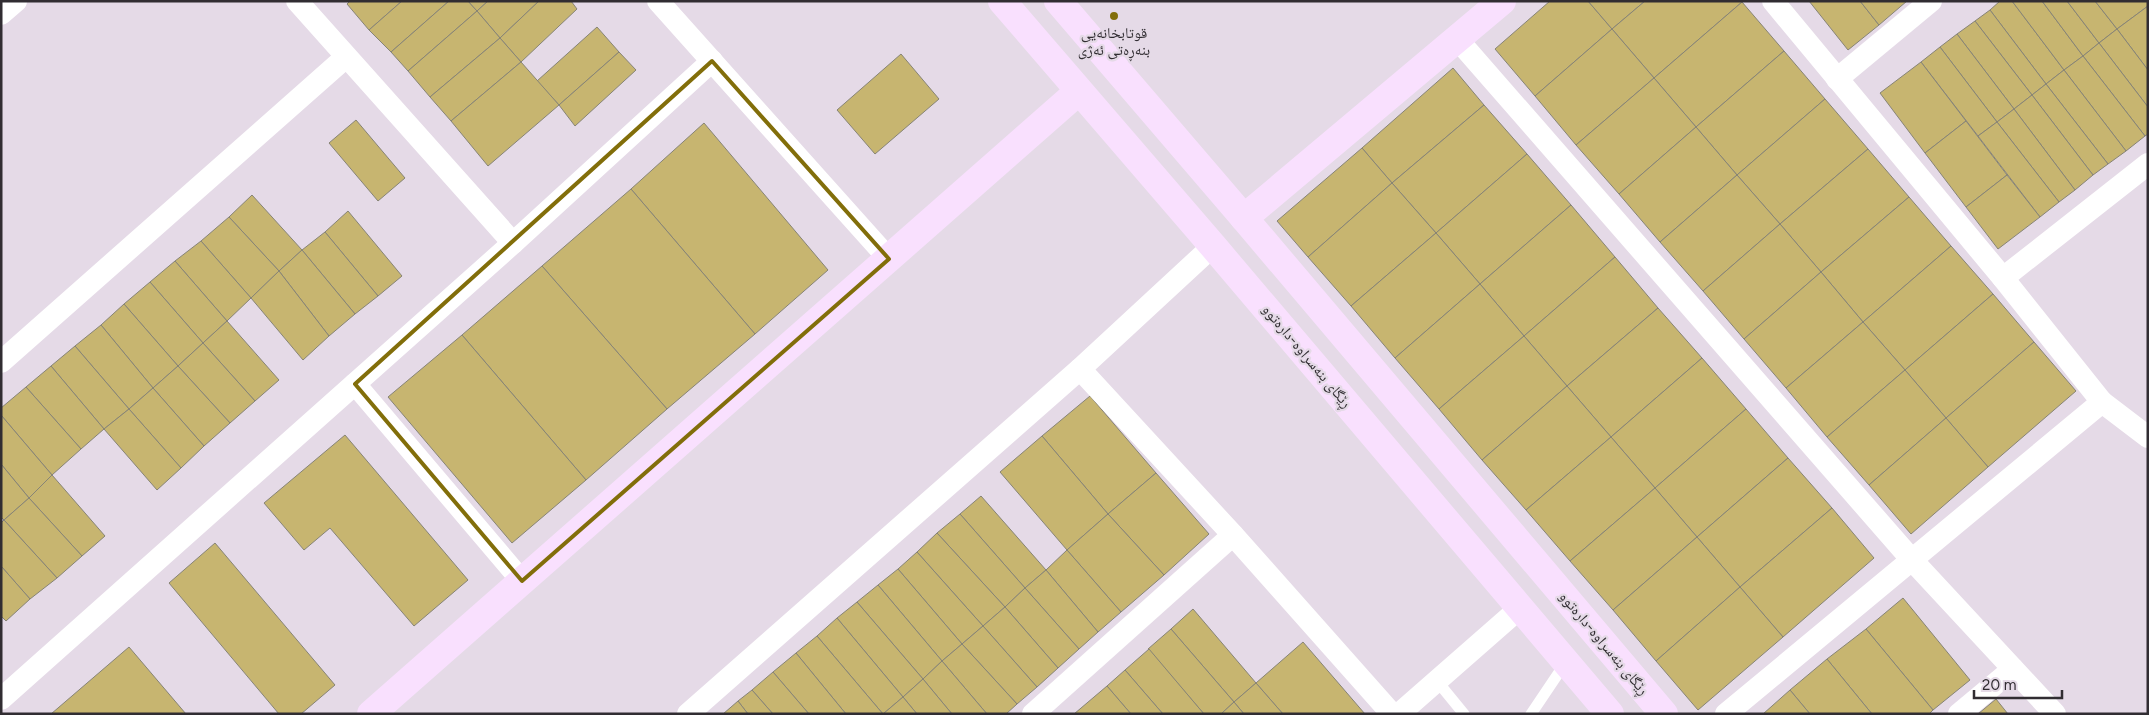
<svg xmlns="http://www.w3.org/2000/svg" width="2149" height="715" viewBox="0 0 2149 715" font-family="Figtree,'Noto Naskh Arabic',sans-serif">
<rect width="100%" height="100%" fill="#e5dae7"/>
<g fill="#c7b570" stroke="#878476">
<path d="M 350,1 L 402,1 L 369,30 L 347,4 Z"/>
<path d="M 402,1 L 449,1 L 391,52 L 369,30 Z"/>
<path d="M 449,1 L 468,1 L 477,11 L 408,71 L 391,52 Z"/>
<path d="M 468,1 L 488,1 L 477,11 Z"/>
<path d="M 488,1 L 539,1 L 500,38 L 477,11 Z"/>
<path d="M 539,1 L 571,1 L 577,9 L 521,62 L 500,38 Z"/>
<path d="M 1550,1 L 1588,1 L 1612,29 L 1535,96 L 1495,49 Z"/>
<path d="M 1588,1 L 1645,1 L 1612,29 Z"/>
<path d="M 1645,1 L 1742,1 L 1742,2 L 1654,78 L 1612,29 Z"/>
<path d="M 1809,1 L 1860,1 L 1879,25 L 1848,50 Z"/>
<path d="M 1860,1 L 1907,1 L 1879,25 Z"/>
<path d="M 2000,1 L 2012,1 L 2064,70 L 2046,84 L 1990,10 Z"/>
<path d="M 2012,1 L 2042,1 L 2083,56 L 2064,70 Z"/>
<path d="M 2042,1 L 2067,1 L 2099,43 L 2083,56 Z"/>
<path d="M 2067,1 L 2095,1 L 2117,29 L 2099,43 Z"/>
<path d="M 2095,1 L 2148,1 L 2148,6 L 2117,29 Z"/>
<path d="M 1742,2 L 1784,51 L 1696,127 L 1654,78 Z"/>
<path d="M 2148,6 L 2148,70 L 2117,29 Z"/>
<path d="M 1990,10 L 2046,84 L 2032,95 L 1975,21 Z"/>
<path d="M 477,11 L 500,38 L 430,97 L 408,71 Z"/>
<path d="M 1975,21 L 2032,95 L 2014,109 L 1957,34 Z"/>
<path d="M 597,27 L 619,52 L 559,105 L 537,81 Z"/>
<path d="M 1612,29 L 1654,78 L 1576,145 L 1535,96 Z"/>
<path d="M 2117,29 L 2148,70 L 2148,107 L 2099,43 Z"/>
<path d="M 1957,34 L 2014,109 L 1997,122 L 1940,47 Z"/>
<path d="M 500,38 L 521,62 L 451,121 L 430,97 Z"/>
<path d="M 2099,43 L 2148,107 L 2148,134 L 2145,136 L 2083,56 Z"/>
<path d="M 1940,47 L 1997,122 L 1978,136 L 1921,62 Z"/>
<path d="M 1784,51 L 1825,99 L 1737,175 L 1696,127 Z"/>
<path d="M 619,52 L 636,70 L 575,126 L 559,105 Z"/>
<path d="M 901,54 L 939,99 L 875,154 L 837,110 Z"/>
<path d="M 2083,56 L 2145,136 L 2126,151 L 2064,70 Z"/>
<path d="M 521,62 L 559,105 L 488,166 L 451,121 Z"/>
<path d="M 1921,62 L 1966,121 L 1925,153 L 1880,93 Z"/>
<path d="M 1453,68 L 1484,105 L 1392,183 L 1362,148 Z"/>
<path d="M 2064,70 L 2126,151 L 2108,164 L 2046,84 Z"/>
<path d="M 1654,78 L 1696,127 L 1619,194 L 1576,145 Z"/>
<path d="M 2046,84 L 2108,164 L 2093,175 L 2032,95 Z"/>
<path d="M 2032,95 L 2093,175 L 2075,190 L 2014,109 Z"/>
<path d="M 1825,99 L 1868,149 L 1780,224 L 1737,175 Z"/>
<path d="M 1484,105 L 1527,154 L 1436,233 L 1392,183 Z"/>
<path d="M 2014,109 L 2075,190 L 2059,202 L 1997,122 Z"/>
<path d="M 356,120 L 405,178 L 378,201 L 329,143 Z"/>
<path d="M 1966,121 L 2007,175 L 1966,207 L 1925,153 Z"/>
<path d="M 1997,122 L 2059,202 L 2040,217 L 1978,136 Z"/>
<path d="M 704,123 L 828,270 L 755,334 L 631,189 Z"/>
<path d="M 1696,127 L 1737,175 L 1660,242 L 1619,194 Z"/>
<path d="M 1362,148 L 1392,183 L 1308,257 L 1277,221 Z"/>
<path d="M 1868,149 L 1909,197 L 1821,272 L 1780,224 Z"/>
<path d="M 1527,154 L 1571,205 L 1480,284 L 1436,233 Z"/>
<path d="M 1737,175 L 1780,224 L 1703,291 L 1660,242 Z"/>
<path d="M 2007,175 L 2040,217 L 1998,249 L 1966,207 Z"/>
<path d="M 1392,183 L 1436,233 L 1351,306 L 1308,257 Z"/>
<path d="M 631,189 L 755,334 L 667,409 L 542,266 Z"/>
<path d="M 252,195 L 302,250 L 279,271 L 229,217 Z"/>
<path d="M 1909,197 L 1951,246 L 1863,322 L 1821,272 Z"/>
<path d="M 1571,205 L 1615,257 L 1524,336 L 1480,284 Z"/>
<path d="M 348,211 L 402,276 L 378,296 L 325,232 Z"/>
<path d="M 229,217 L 279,271 L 251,298 L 201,241 Z"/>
<path d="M 1780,224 L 1821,272 L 1744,339 L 1703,291 Z"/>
<path d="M 325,232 L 378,296 L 355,314 L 302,250 Z"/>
<path d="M 1436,233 L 1480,284 L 1395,358 L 1351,306 Z"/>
<path d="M 201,241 L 251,298 L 227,321 L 175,261 Z"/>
<path d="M 1951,246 L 1993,294 L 1905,370 L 1863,322 Z"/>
<path d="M 302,250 L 355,314 L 329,336 L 279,271 Z"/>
<path d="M 1615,257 L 1658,308 L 1567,386 L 1524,336 Z"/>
<path d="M 175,261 L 227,321 L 203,343 L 150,282 Z"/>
<path d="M 542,266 L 667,409 L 586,480 L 462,335 Z"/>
<path d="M 279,271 L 329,336 L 303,360 L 251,298 Z"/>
<path d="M 1821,272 L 1863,322 L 1786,388 L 1744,339 Z"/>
<path d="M 150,282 L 203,343 L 178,366 L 124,304 Z"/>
<path d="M 1480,284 L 1524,336 L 1439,409 L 1395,358 Z"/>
<path d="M 1993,294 L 2034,342 L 1946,418 L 1905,370 Z"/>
<path d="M 124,304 L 178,366 L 153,388 L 101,325 Z"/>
<path d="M 1658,308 L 1702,358 L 1611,437 L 1567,386 Z"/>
<path d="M 227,321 L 279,380 L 255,401 L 203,343 Z"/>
<path d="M 1863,322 L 1905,370 L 1827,437 L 1786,388 Z"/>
<path d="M 101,325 L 153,388 L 129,409 L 75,346 Z"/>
<path d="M 462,335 L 586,480 L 512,543 L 388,397 Z"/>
<path d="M 1524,336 L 1567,386 L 1482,460 L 1439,409 Z"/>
<path d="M 2034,342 L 2076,391 L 1988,467 L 1946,418 Z"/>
<path d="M 203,343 L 255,401 L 230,423 L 178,366 Z"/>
<path d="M 75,346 L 129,409 L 104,429 L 51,366 Z"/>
<path d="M 1702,358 L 1746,409 L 1655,488 L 1611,437 Z"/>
<path d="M 51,366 L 104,429 L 81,449 L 26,387 Z"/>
<path d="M 178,366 L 230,423 L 204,446 L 153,388 Z"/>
<path d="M 1905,370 L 1946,418 L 1869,485 L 1827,437 Z"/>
<path d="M 1567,386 L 1611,437 L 1526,510 L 1482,460 Z"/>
<path d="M 26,387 L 81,449 L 52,475 L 1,415 L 1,408 Z"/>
<path d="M 153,388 L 204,446 L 181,468 L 129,409 Z"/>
<path d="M 1090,396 L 1156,473 L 1108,514 L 1042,436 Z"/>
<path d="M 129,409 L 181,468 L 157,490 L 104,429 Z"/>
<path d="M 1746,409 L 1788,458 L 1697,537 L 1655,488 Z"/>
<path d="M 1,415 L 52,475 L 29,498 L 1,464 Z"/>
<path d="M 1946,418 L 1988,467 L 1911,534 L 1869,485 Z"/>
<path d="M 345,435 L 468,580 L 414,626 L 330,528 L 304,550 L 264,503 Z"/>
<path d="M 1042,436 L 1108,514 L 1067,550 L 1000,472 Z"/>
<path d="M 1611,437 L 1655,488 L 1570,561 L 1526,510 Z"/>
<path d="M 1788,458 L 1832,508 L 1740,587 L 1697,537 Z"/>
<path d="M 1,464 L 29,498 L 4,520 L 1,517 Z"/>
<path d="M 1156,473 L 1209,534 L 1164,575 L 1108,514 Z"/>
<path d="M 52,475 L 105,536 L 82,556 L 29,498 Z"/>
<path d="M 1655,488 L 1697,537 L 1613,610 L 1570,561 Z"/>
<path d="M 981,496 L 1046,570 L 1025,588 L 960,514 Z"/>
<path d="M 29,498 L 82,556 L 57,578 L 4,520 Z"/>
<path d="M 1832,508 L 1874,558 L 1783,637 L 1740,587 Z"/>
<path d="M 960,514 L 1025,588 L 1005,607 L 937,533 Z"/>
<path d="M 1108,514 L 1164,575 L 1121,612 L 1067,550 Z"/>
<path d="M 4,520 L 57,578 L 30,599 L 1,566 L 1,523 Z"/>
<path d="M 937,533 L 1005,607 L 983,626 L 917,552 Z"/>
<path d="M 1697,537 L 1740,587 L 1656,661 L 1613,610 Z"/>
<path d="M 215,543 L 335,685 L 301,714 L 279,714 L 169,583 Z"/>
<path d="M 1067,550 L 1121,612 L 1098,632 L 1046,570 Z"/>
<path d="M 917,552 L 983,626 L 962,644 L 898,569 Z"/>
<path d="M 1,566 L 30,599 L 6,621 L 1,616 Z"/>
<path d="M 898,569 L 962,644 L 942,661 L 878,585 Z"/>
<path d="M 1046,570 L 1098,632 L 1079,649 L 1025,588 Z"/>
<path d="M 878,585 L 942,661 L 923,679 L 857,602 Z"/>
<path d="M 1740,587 L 1783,637 L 1698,710 L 1656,661 Z"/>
<path d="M 1025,588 L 1079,649 L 1058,668 L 1005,607 Z"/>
<path d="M 1903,598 L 1970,680 L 1933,710 L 1866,629 Z"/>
<path d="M 857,602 L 923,679 L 903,697 L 837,618 Z"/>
<path d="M 1005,607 L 1058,668 L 1037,687 L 983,626 Z"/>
<path d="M 1193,609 L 1256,683 L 1234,702 L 1171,629 Z"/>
<path d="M 837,618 L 903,697 L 883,714 L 817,636 Z"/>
<path d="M 983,626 L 1037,687 L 1017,704 L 962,644 Z"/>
<path d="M 1171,629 L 1234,702 L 1221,714 L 1204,714 L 1148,649 Z"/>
<path d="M 1866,629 L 1933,710 L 1929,714 L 1872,714 L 1827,659 Z"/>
<path d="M 817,636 L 883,714 L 846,714 L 796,653 Z"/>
<path d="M 1303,642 L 1365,714 L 1283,714 L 1256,683 Z"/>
<path d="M 962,644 L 1017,704 L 1006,714 L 987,714 L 942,661 Z"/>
<path d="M 129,647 L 186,714 L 51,714 Z"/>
<path d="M 1149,649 L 1204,714 L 1163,714 L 1125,670 Z"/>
<path d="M 796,653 L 846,714 L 809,714 L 773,672 Z"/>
<path d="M 1827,659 L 1872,714 L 1810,714 L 1790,690 Z"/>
<path d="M 942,661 L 987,714 L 952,714 L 923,679 Z"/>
<path d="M 1125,670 L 1163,714 L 1131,714 L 1107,686 Z"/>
<path d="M 773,672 L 809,714 L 773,714 L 752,690 Z"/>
<path d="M 923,679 L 952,714 L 917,714 L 903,697 Z"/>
<path d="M 1256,683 L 1283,714 L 1244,714 L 1234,702 Z"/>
<path d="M 1107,686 L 1131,714 L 1074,714 Z"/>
<path d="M 752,690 L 773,714 L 748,714 L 738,701 Z"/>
<path d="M 1790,690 L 1810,714 L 1763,714 Z"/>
<path d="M 903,697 L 917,714 L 883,714 Z"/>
<path d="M 1996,699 L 2008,714 L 1978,714 Z"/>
<path d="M 738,701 L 748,714 L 723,714 Z"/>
<path d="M 1234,702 L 1244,714 L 1221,714 Z"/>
</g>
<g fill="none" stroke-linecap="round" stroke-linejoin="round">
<g stroke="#fff" stroke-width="11">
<path d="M 1437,681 L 1464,714"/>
<path d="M 1531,714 L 1566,662"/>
</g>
<g stroke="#fff" stroke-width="22">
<path d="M 297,1 L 513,243"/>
<path d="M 658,1 L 889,259"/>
<path d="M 1773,1 L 2003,278 L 2102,402 L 2148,437"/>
<path d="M 1,14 L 16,1"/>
<path d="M 1458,40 L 1912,560 L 2055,714"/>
<path d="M 1837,79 L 1931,1"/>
<path d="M 2003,278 L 2148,164"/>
<path d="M 1,362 L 346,57"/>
<path d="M 1080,369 L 1233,535 L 1392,714"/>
<path d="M 355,384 L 522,581"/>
<path d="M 1,699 L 513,243 L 712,61"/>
<path d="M 688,714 L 1080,369 L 1213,246"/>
<path d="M 1033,714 L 1233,535"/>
<path d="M 1399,714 L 1520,608"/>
<path d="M 1726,714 L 2102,402"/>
<path d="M 1959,714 L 2013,669"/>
</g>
<g stroke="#f9e0fe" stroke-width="28">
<path d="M 1002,1 L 1213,246 L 1610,714"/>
<path d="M 1058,1 L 1244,218 L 1664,714"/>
<path d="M 1244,218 L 1502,1"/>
<path d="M 371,714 L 1079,91"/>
</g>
</g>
<path fill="none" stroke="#826e0a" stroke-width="4" stroke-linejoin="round" d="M 712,61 L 889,259 L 522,581 L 355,384 Z"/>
<circle fill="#826e0a" stroke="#e5dae7" stroke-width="2" cx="1114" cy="16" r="5"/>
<g text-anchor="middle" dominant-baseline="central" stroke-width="4.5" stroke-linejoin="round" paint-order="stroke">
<g font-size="15" fill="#312d32" stroke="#e5dae7">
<text x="1114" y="33">قوتابخانەیی<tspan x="1114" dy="17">بنەڕەتی ئەژی</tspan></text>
</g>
<g font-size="15" fill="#312d32" stroke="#e5dae7">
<text transform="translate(1307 356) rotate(50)">ڕێگای بنەسراوە-دارەتوو</text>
<text transform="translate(1604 643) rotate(50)">ڕێگای بنەسراوە-دارەتوو</text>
</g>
</g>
<rect width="2149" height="715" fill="none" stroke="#312d32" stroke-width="5"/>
<path d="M1974 690v8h88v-8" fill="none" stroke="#312d32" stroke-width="2.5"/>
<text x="1982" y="690" font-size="15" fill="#312d32" stroke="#e5dae7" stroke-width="4" paint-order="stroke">20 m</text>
</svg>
